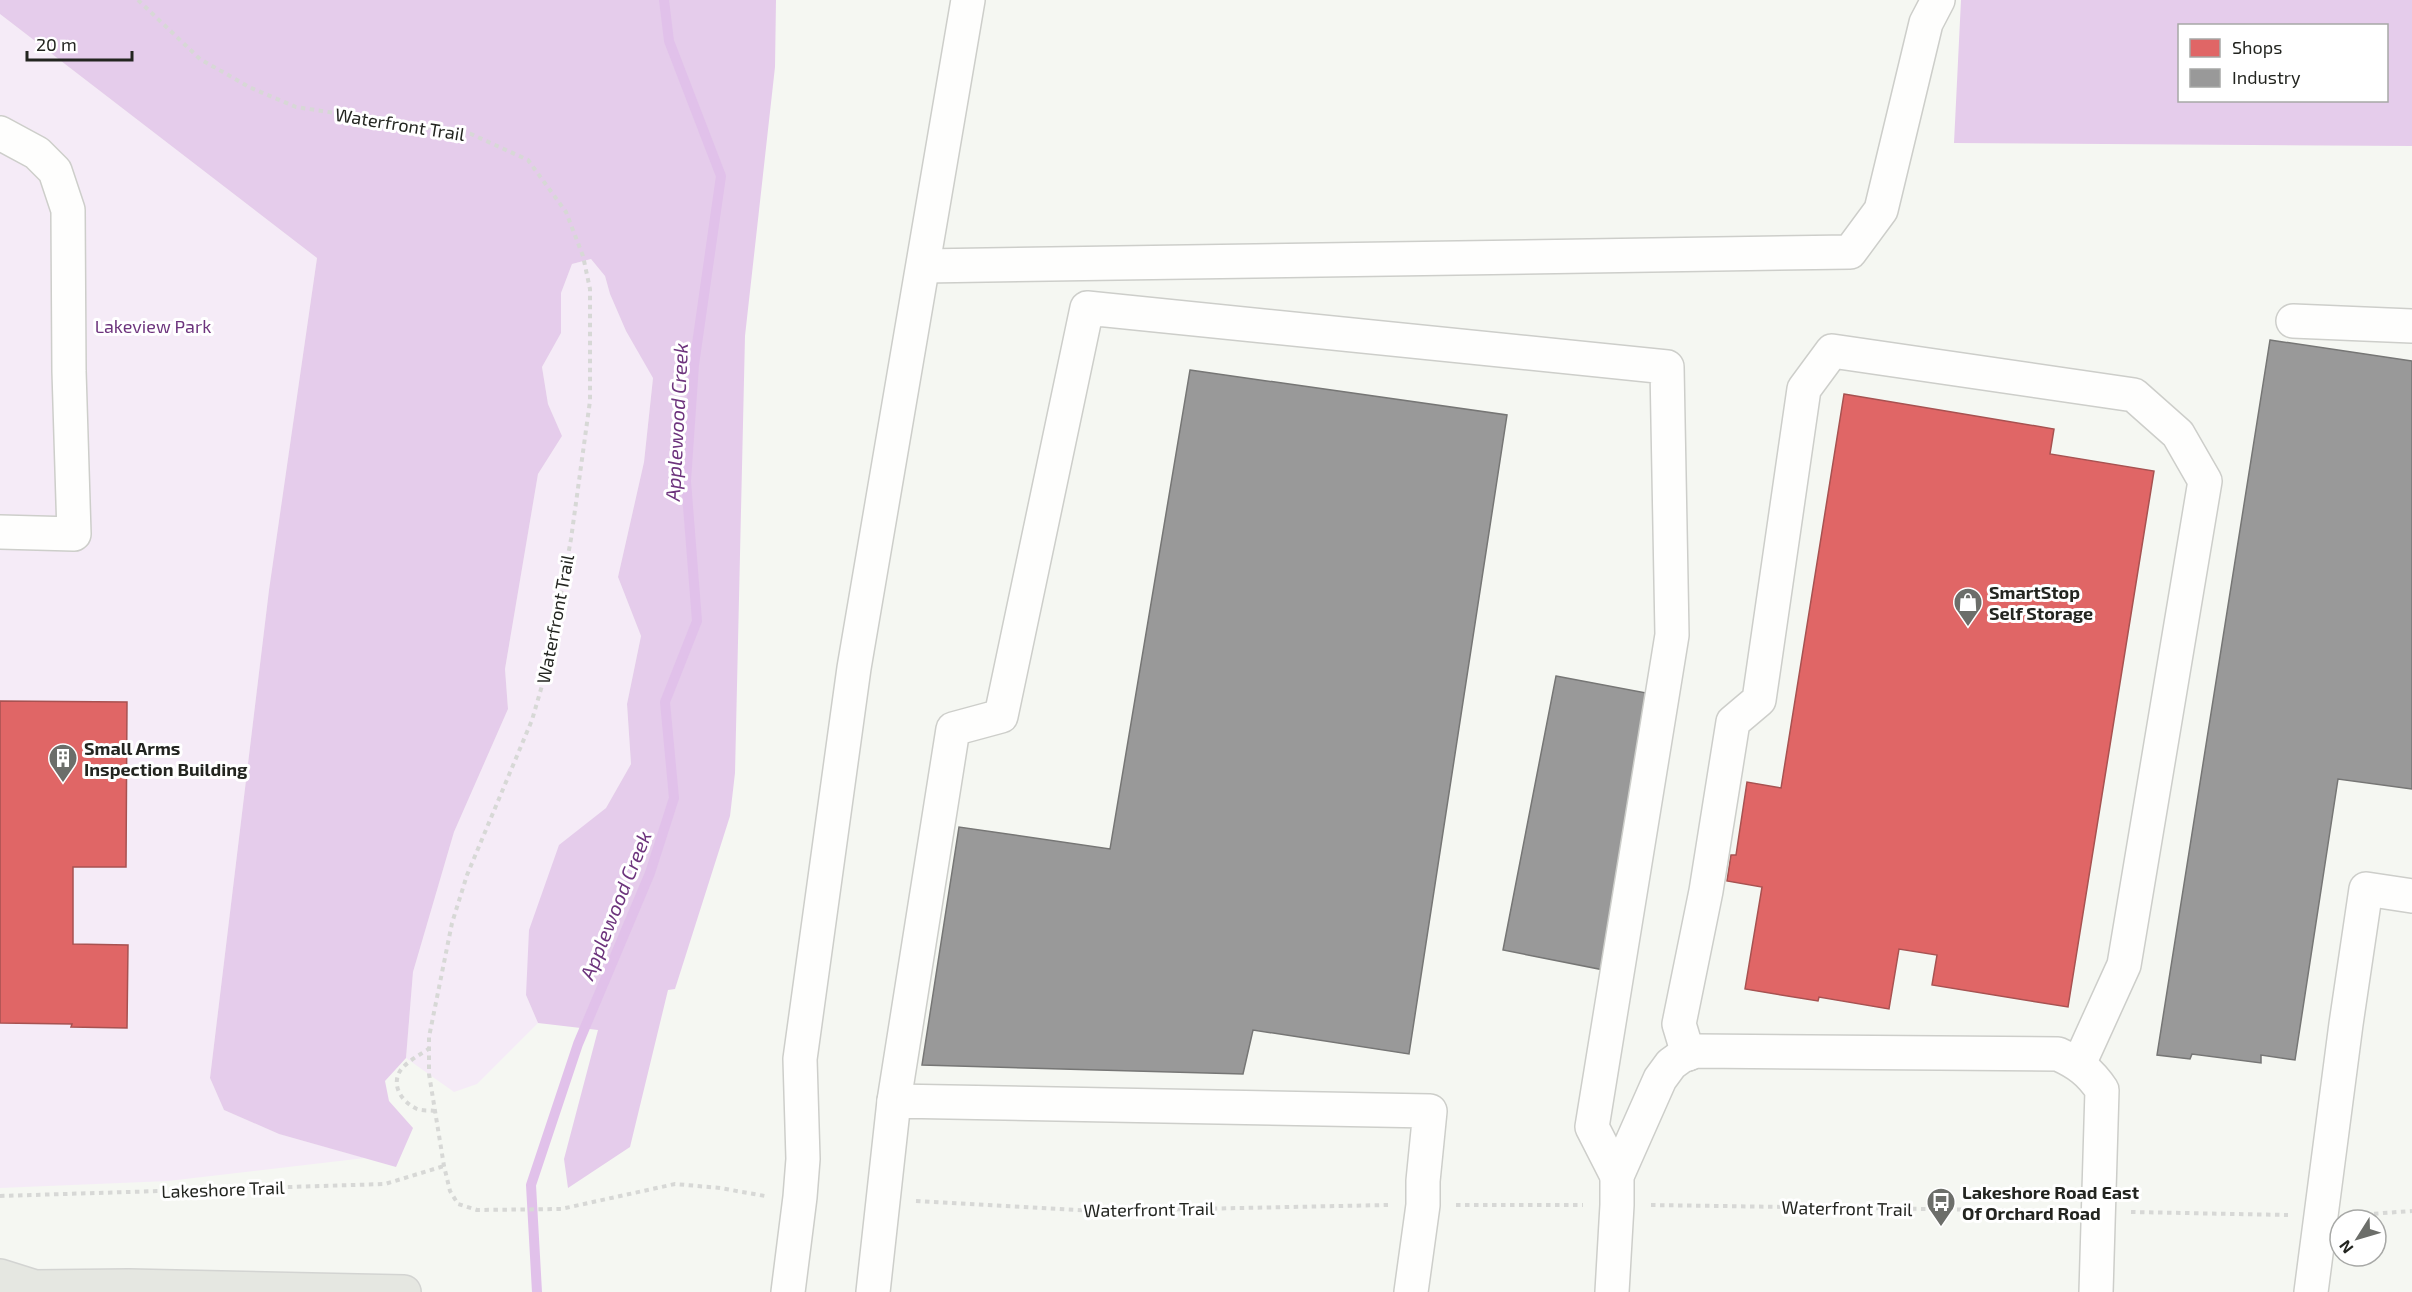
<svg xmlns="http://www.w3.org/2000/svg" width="2412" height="1292" viewBox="0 0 2412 1292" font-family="'Exo 2',sans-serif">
<rect width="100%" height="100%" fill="#f5f7f2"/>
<g fill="#f5ebf7">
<path d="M 0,14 L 317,258 L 269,590 L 210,1078 L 224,1110 L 279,1134 L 365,1158 L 168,1181 L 0,1188 L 0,1023 L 72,1024 L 72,1027 L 127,1028 L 128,945 L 73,944 L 73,867 L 126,867 L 127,702 L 0,701 Z"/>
<path d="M 591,259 L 605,276 L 610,294 L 626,331 L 653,377 L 644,462 L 618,577 L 641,636 L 627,704 L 631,764 L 606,808 L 559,846 L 526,995 L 538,1023 L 477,1084 L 454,1092 L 406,1058 L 413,972 L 454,832 L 508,709 L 505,669 L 538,474 L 562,436 L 548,404 L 542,367 L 561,333 L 561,293 L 572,264 Z"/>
</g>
<g fill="#e5cceb" fill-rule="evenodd">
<path d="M 0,0 L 776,0 L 775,67 L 745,336 L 735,773 L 730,816 L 675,989 L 668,990 L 630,1147 L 568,1188 L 564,1159 L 598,1030 L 538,1023 L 526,995 L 529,930 L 559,845 L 606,808 L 631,764 L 627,704 L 641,636 L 618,577 L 644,462 L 653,378 L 626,331 L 610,294 L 605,276 L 591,259 L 572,264 L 561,293 L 561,333 L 542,367 L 548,404 L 562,436 L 538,474 L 505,669 L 508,709 L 454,832 L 413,972 L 406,1058 L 385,1081 L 389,1101 L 413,1128 L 396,1167 L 279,1134 L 224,1110 L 210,1078 L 269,590 L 317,258 L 0,14 Z"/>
<path d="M 1961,0 L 2412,0 L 2412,146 L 1954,143 ZM 2180,26 L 2386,26 L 2386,100 L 2180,100 Z"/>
</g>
<g fill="#e06666" stroke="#a75251" stroke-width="1.5">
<path d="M 1844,394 L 2054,429 L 2050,454 L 2154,471 L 2068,1007 L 1932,985 L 1937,955 L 1899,949 L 1889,1009 L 1819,997 L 1818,1001 L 1745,989 L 1762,887 L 1727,881 L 1731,855 L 1736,855 L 1747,782 L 1781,788 Z"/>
<path d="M 0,701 L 127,702 L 126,867 L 73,867 L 73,944 L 128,945 L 127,1028 L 71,1027 L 72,1024 L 0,1023 Z"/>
</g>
<g fill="#999" stroke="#767675" stroke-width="1.5">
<path d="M 2270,340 L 2412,361 L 2412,789 L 2338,779 L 2295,1060 L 2261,1055 L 2261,1063 L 2192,1054 L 2190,1059 L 2157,1055 Z"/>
<path d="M 1190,370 L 1507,415 L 1409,1054 L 1253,1030 L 1243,1074 L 922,1065 L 959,827 L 1110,849 Z"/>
<path d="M 1556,676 L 1657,695 L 1604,970 L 1503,950 Z"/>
</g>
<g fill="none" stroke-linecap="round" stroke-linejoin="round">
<path stroke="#e1c1ea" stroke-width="10" d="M 537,1292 L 531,1185 L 578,1044 L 650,873 L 674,798 L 665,702 L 697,621 L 686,481 L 694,365 L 721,176 L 669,41 L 664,0"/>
<g stroke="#cdceca" stroke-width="36">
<g id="minor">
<path d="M 0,133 L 37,153 L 55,171 L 68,210 L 69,371 L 74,534 L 0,532"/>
<path d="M 924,266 L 1850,252 L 1881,210 L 1926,23 L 1938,0"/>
<path d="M 2293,321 L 2412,326"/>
<path d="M 1688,1054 L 1679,1024 L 1706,891 L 1733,722 L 1759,700 L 1804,389 L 1832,351 L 2134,395 L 2178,434 L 2205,481 L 2124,965 L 2079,1064"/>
<path d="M 894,1101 L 953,729 L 1001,716 L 1087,308 L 1667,367 L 1672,635 L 1592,1127 L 1617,1176"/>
<path d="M 788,1292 L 800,1197 L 803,1159 L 800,1059 L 854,668 L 968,0"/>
<path d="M 873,1292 L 894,1101 L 1430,1111 L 1423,1181 L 1423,1205 L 1411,1292"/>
<path d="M 1612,1292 L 1617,1205 L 1617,1176 L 1660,1079 L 1671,1064 L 1682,1056 L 1696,1051 L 2058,1054 C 2078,1063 2090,1072 2102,1090 L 2096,1292"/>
<path d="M 2311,1292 L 2346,1024 L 2366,889 L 2412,896"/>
</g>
</g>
<g stroke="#d3d4d2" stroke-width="36">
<path id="major" d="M 0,1276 L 35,1287 L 129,1286 L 404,1292"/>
</g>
<g stroke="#d7d8d6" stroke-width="4" stroke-dasharray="4.5 4.5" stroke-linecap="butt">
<path d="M 138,0 L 200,59 L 249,87 L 296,107 L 471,134 L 528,160 L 566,212 L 583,256 L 590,289 L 590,401 L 571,539 L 548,665 L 532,720 L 467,875 L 452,923 L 429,1037 L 429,1074 L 444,1166 L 450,1191 L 458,1204 L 477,1210 L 561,1209 L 675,1184 L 720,1188 L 765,1196"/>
<path d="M 430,1048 C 421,1054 406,1062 400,1071 C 391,1086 402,1102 417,1109 C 422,1111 429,1110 435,1111"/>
<path d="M 0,1196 L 385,1184 L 444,1166"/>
<path d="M 916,1201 L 1094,1211 L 1388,1205"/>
<path d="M 1456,1205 L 1583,1205"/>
<path d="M 1651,1205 L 2063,1211"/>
<path d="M 2131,1212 L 2288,1215"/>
<path d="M 2356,1215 L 2412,1211"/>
</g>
<use href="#minor" stroke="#fefefd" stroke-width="33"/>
<use href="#major" stroke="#e5e7e1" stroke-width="33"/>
</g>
<defs>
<g id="shop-pin" transform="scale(1.5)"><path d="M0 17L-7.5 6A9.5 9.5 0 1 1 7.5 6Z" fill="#6c6e6a" stroke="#fff"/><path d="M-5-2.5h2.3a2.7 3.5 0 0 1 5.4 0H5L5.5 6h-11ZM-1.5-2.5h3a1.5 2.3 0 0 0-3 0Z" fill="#fff"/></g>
<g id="building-pin" transform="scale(1.5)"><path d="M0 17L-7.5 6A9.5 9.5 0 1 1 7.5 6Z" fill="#6c6e6a" stroke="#fff"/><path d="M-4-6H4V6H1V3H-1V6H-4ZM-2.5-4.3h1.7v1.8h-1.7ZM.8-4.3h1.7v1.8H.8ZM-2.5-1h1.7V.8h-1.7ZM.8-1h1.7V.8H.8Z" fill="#fff"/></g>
<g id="bus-pin" transform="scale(1.5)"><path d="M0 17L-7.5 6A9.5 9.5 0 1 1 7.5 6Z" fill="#6c6e6a" stroke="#fff"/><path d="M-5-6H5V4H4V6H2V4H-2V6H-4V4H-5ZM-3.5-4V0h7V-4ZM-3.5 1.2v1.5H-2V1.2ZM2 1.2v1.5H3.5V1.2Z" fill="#fff"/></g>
</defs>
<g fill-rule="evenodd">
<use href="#shop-pin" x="1968" y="602"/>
<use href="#building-pin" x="63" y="758"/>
<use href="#bus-pin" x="1941" y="1202"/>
</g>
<g text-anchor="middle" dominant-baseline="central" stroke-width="6" stroke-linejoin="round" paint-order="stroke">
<g font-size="18" fill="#232520" stroke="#fff">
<text transform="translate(400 124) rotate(9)">Waterfront Trail</text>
<text transform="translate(555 619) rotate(-79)">Waterfront Trail</text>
<text transform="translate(223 1189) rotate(-2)">Lakeshore Trail</text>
<text transform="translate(1847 1208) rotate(1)">Waterfront Trail</text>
<text transform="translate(1149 1209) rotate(-1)">Waterfront Trail</text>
</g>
<g font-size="18" fill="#6d347d" stroke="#fff">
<text x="153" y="326">Lakeview Park</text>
</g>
<g font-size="18" font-weight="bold" fill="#232520" stroke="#fff" text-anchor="start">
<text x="1989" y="592">SmartStop<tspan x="1989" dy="21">Self Storage</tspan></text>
<text x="84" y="748">Small Arms<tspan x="84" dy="21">Inspection Building</tspan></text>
<text x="1962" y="1192">Lakeshore Road East<tspan x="1962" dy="21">Of Orchard Road</tspan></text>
</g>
<g font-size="20" font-style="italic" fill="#6d347d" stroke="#fff">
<text transform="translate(676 422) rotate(-87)">Applewood Creek</text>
<text transform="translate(615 905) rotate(-68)">Applewood Creek</text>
</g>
</g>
<rect x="2178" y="24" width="210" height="78" fill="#ffffff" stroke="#a7a8a6" stroke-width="1.5"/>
<rect x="2190" y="39" width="30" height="18" fill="#e06666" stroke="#a7a8a6" stroke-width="1.5"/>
<text x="2232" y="54" font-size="18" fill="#232520">Shops</text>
<rect x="2190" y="69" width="30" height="18" fill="#999999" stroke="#a7a8a6" stroke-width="1.5"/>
<text x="2232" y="84" font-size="18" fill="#232520">Industry</text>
<g transform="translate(2358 1238) rotate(233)"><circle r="28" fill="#ffffff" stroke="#a7a8a6" stroke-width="1.5"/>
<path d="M0-4.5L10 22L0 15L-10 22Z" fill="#6c6e6a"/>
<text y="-9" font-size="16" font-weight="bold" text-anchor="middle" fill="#232520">N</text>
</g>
<path d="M27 51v9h105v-9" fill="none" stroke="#232520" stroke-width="3"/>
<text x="36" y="51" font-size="18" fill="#232520" stroke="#ffffff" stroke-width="4.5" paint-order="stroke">20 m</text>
</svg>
